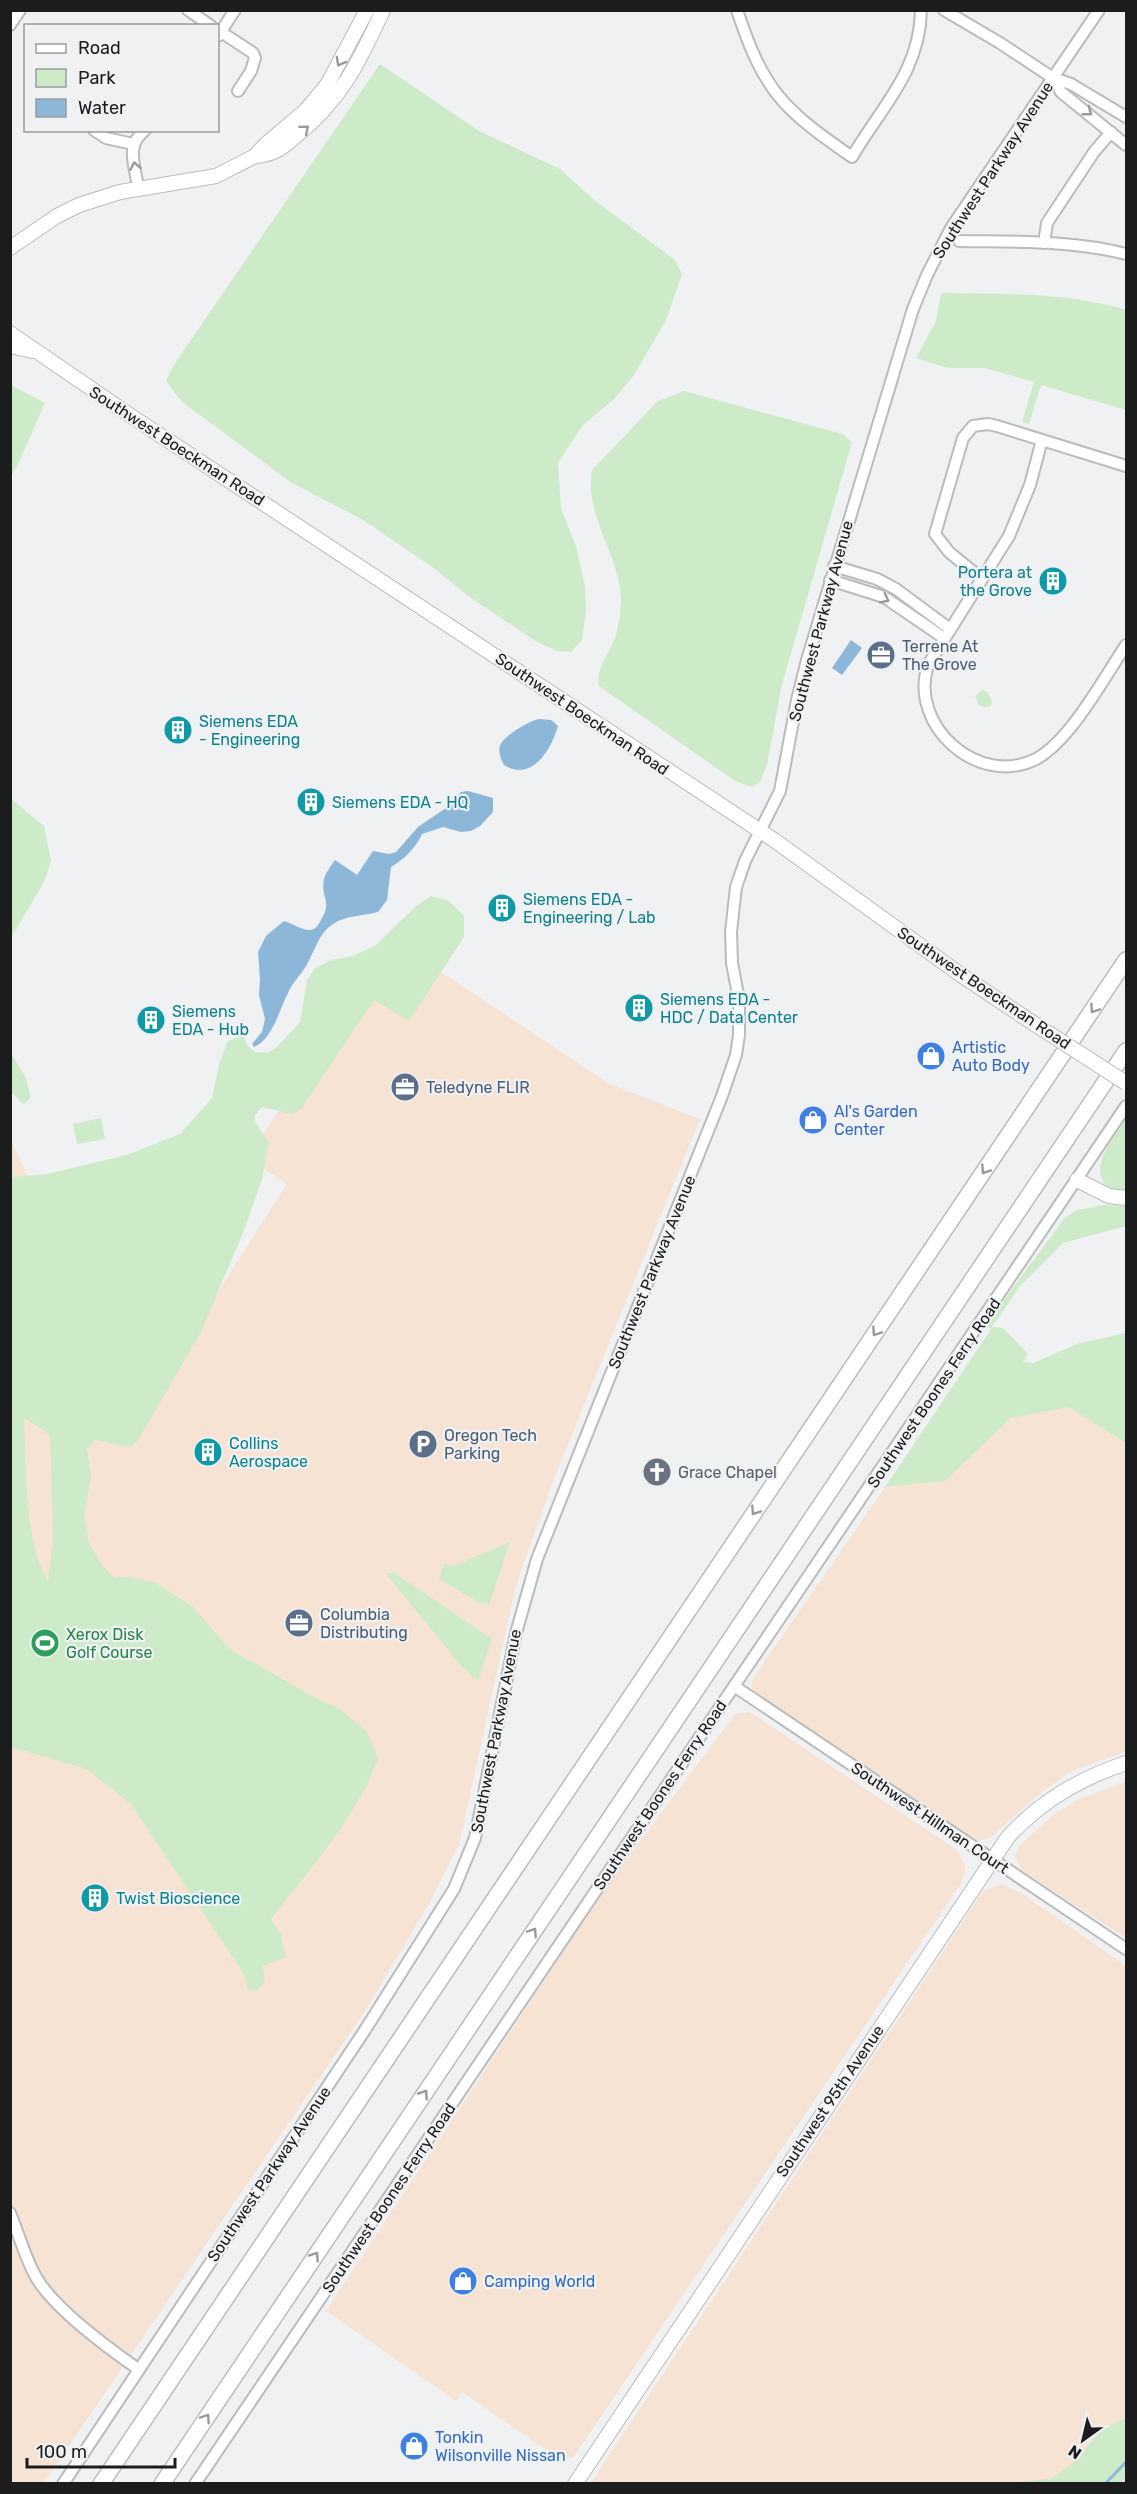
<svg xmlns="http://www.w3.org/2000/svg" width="1137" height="2494" viewBox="0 0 1137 2494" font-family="Rubik,sans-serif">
<rect width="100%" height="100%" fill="#f0f1f3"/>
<g fill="#f7e3d4">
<path d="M 393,940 L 609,1084 L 700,1119 L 554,1479 L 516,1585 L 459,1845 L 434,1895 L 365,2011 L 43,2484 L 10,2483 L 10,1138 L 43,1209 L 121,1443 L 287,1184 L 247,1158 Z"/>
<path d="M 1068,1407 L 1126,1443 L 1126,1752 L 1071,1771 L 1032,1800 L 990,1838 L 979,1841 L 965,1834 L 756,1697 L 752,1689 L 752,1680 L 885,1487 L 945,1481 L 1011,1418 Z"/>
<path d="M 750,1712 L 957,1850 L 966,1866 L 962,1882 L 573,2458 L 565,2459 L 555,2456 L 462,2392 L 456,2401 L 326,2311 L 605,1888 L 735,1714 Z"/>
<path d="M 1126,1782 L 1126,1938 L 1023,1871 L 1015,1857 L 1019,1846 L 1053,1815 L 1077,1800 Z"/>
<path d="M 1001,1884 L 1020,1892 L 1126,1966 L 1126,2483 L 590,2484 L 983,1891 Z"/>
</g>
<g fill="#cdeac9" fill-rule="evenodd">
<path d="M 380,64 L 479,131 L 560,169 L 594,200 L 675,260 L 682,274 L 666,320 L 634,375 L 614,399 L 583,425 L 558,463 L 561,509 L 576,546 L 585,586 L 586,611 L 582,640 L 571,652 L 557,651 L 537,642 L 468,596 L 435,569 L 363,520 L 292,483 L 182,402 L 166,381 L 173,366 Z"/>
<path d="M 941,293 C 1003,294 1066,292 1126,310 L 1126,410 L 1041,385 L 1029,424 L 1022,422 L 1034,382 L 985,368 L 948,368 L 916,358 L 936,321 Z"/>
<path d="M 11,385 L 45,403 L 18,464 L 11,476 Z"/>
<path d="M 684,391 L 842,434 L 852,442 L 781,688 L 767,765 L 760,782 L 752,787 L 735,781 L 599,686 C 596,666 610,653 616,635 C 619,625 621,609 621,599 C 620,555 584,516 592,470 L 657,402 Z"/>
<path d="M 982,690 L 987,692 L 992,701 L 991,706 L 985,708 L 979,705 L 975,696 Z"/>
<path d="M 11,799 L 44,826 L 51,861 L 44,882 L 11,938 Z"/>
<path d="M 431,896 L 449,901 L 464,916 L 464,937 L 409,1021 L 374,1000 L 302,1108 L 292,1114 L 262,1107 L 255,1115 L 255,1122 L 269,1142 L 262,1179 L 245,1228 L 201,1332 L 138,1440 L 130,1447 L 95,1440 L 87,1449 L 91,1477 L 84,1516 L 89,1543 L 101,1564 L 114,1578 L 128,1577 L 156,1583 L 192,1606 L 231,1650 L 312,1696 L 340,1709 L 367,1732 L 378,1758 C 358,1816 308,1871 271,1919 L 281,1935 L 286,1957 L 263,1966 L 265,1982 L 257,1991 L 248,1989 L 244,1974 L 131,1804 L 87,1769 L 11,1747 L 11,1177 L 47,1174 L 127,1155 L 180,1134 L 212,1098 L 219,1065 L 227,1042 L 244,1034 L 246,1044 L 255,1052 L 267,1053 L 277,1047 L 300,1022 L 307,981 L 314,969 L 331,960 L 352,956 L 375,946 L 415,907 ZM 24,1418 L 46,1432 L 50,1437 L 53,1538 L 48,1582 C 24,1541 26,1465 24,1418 Z"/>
<path d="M 11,1053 L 26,1078 L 31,1098 L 23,1104 L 11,1092 Z"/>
<path d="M 101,1118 L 105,1139 L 77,1144 L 73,1124 Z"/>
<path d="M 1126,1119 L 1126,1191 C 1118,1190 1112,1189 1105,1184 C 1089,1164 1116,1136 1126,1119 Z"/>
<path d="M 1104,1205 L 1126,1206 L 1126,1226 L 1063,1243 L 1020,1286 L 992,1327 L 1003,1328 L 1028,1354 L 1023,1362 L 1033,1363 L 1077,1344 L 1126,1333 L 1126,1443 L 1068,1407 L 1011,1418 L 945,1481 L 885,1487 L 992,1328 L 984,1327 L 1064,1219 L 1077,1210 Z"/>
<path d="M 510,1542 L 489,1605 L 478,1602 L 439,1579 L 444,1564 L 453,1566 Z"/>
<path d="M 393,1572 L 492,1639 L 478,1681 L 464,1669 L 386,1574 Z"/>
<path d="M 1126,2418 L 1126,2483 L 1009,2483 L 1050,2479 L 1070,2466 L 1102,2430 Z"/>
</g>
<g fill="#8cb7d9">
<path d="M 851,640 L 862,648 L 842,675 L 832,668 Z"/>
<path d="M 540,719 L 551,720 L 558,726 C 551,750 532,782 504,765 C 501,759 498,753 500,746 C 503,736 530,720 540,719 Z"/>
<path d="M 468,791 L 493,798 L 493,812 L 480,826 L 471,831 L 461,832 L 443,827 L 422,834 C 416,848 403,860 391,867 L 387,900 L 378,912 C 364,916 346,915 333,924 C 318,934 315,951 306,966 C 301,975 292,983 288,993 C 279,1010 273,1039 254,1047 L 252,1044 L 262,1032 L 265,1019 L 259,995 L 260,979 L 258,952 L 266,936 L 284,921 C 292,923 303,931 311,930 C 316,929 319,924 321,920 C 333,900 320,898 324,880 C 325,873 331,866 335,860 L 357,875 L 373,851 L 389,854 L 396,852 L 418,827 L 446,808 L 461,792 Z"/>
</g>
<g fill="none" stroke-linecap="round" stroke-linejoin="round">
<path stroke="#8cb7d9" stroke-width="3" d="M 1105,2484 L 1126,2462"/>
<g stroke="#b9bbbc" stroke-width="14">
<g id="minor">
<path d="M 188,10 L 211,26"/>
<path d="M 737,10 C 764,92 783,109 852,157 C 881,107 920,72 921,10"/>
<path d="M 944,10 L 1000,43 L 1053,78 L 1071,84 L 1126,117"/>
<path d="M 10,25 L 20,10"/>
<path d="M 218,30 L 253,53 L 255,58 L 251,71 L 238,91"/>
<path d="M 218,36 L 235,10"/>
<path d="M 1053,78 L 1061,92 L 1126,145"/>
<path d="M 94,130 L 106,138 L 133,144"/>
<path d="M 138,189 C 136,166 124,147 145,130"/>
<path d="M 959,241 C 1015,242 1072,240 1126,254"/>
<path d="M 1044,243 L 1047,223 L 1094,152 L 1111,132"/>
<path d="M 1042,440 L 1030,485 L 1009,536 L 928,665 C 908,726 979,788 1036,759 C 1070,741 1104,678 1126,645"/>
<path d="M 834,566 L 877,579 L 896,589 L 950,629"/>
<path d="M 982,579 L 949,552 L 935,534 L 963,438 L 973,426 L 988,424 L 997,426 L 1126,466"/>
<path d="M 830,580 L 884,597 L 944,638"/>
<path d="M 734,1686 L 1126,1949"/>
<path d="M 10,2213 C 19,2234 25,2258 36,2277 C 54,2309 108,2348 138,2369"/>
<path d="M 63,2484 L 365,2030 L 454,1889 L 475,1838 L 516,1633 L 537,1559 L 722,1096 L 736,1055 L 739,1035 L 739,1000 L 732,963 L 731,932 L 736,887 L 745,861 L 780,791 L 797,700 L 807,660 L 913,309 L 927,275 L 951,228 L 1099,10"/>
<path d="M 195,2484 L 1126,1106"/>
</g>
</g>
<g stroke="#b9bbbc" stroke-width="16">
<g id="major">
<path d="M 255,156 C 274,155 282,148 296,136 C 341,100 360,61 383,10"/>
<path d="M 10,248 L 57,216 L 79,205 L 120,192 L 216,176 L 255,156 L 266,144 L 306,110 L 327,85 L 367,10"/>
<path d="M 10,333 L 134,418 L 774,840 L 961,975 L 1033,1023"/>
<path d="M 10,346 L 32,351"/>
<path d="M 1077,1180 L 1109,1196 L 1126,1198"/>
<path d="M 575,2484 L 1008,1837 C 1041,1801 1079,1779 1126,1763"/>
</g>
</g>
<g stroke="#b9bbbc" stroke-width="18">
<g id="highway">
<path d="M 101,2484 L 1126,960"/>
<path d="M 162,2484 L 1126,1051"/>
</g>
</g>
<use href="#minor" stroke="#fff" stroke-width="10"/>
<use href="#major" stroke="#fff" stroke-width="14"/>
<use href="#highway" stroke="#fff" stroke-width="15"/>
<g stroke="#b9bbbc" stroke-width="16" stroke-linecap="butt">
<path id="major-bridge" d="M 1033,1023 L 1126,1083"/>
</g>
<use href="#major-bridge" stroke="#fff" stroke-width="14"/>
</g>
<defs><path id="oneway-chevron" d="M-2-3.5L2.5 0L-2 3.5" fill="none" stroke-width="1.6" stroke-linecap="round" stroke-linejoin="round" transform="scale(1.5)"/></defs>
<g stroke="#989999">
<use href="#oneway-chevron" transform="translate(340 62) rotate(119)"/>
<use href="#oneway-chevron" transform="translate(1088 112) rotate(38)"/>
<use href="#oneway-chevron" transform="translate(305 129) rotate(-40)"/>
<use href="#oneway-chevron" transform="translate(135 166) rotate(-100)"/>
<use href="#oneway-chevron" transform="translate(885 599) rotate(27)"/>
<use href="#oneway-chevron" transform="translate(1094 1009) rotate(124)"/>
<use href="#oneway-chevron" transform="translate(985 1170) rotate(124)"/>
<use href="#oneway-chevron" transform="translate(876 1332) rotate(124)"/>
<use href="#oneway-chevron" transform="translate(755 1511) rotate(124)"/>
<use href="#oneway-chevron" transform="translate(533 1932) rotate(-56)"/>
<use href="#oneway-chevron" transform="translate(424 2094) rotate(-56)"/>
<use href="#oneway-chevron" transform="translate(315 2256) rotate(-56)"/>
<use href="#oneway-chevron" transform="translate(206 2418) rotate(-56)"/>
</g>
<defs>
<g id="building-disc" transform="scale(1.5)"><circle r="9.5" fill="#0f9aa8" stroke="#f0f1f3"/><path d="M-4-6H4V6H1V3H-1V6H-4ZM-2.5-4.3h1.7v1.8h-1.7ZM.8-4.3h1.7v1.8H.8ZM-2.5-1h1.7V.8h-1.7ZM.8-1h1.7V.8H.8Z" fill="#fff"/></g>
<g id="office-disc" transform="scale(1.5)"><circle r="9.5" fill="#5c6f8a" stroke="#f0f1f3"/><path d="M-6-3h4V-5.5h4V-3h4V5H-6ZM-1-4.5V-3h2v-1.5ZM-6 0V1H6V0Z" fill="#fff"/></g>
<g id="shop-disc" transform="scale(1.5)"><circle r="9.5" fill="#3f7fe0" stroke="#f0f1f3"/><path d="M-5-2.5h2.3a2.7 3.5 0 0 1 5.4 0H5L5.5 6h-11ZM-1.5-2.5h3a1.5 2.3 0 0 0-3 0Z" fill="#fff"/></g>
<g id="parking-disc" transform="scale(1.5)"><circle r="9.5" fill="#5c6f8a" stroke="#f0f1f3"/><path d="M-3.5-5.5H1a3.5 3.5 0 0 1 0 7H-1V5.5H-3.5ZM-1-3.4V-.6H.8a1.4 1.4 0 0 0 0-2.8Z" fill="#fff"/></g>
<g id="church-disc" transform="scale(1.5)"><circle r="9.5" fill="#6b7280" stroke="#f0f1f3"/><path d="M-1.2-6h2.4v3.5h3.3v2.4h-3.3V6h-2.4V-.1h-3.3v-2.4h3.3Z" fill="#fff"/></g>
<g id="stadium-disc" transform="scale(1.5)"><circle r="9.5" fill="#2e9e5b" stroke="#f0f1f3"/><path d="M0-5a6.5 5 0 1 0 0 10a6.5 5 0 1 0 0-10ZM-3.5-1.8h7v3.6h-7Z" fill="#fff"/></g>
</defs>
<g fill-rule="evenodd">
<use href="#building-disc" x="1053" y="581"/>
<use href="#office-disc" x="881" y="655"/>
<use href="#building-disc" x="178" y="730"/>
<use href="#building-disc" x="311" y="802"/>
<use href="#building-disc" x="502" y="908"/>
<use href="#building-disc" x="639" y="1008"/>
<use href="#building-disc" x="151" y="1020"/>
<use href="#shop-disc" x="931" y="1056"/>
<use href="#office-disc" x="405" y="1087"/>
<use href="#shop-disc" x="813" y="1120"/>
<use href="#parking-disc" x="423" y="1444"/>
<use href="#building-disc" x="208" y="1452"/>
<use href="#church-disc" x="657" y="1472"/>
<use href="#office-disc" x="299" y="1623"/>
<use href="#stadium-disc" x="45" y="1643"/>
<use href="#building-disc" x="95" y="1898"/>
<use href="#shop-disc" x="463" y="2281"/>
<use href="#shop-disc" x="414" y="2446"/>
</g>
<g text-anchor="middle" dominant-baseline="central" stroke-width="4.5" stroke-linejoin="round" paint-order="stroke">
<g font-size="16" fill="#1b1c1c" stroke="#f0f1f3">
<text transform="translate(993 170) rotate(-57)">Southwest Parkway Avenue</text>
<text transform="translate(177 446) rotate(33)">Southwest Boeckman Road</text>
<text transform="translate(821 621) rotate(-75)">Southwest Parkway Avenue</text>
<text transform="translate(582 714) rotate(34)">Southwest Boeckman Road</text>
<text transform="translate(984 988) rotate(34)">Southwest Boeckman Road</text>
<text transform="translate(652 1272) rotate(-68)">Southwest Parkway Avenue</text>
<text transform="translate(934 1393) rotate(-56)">Southwest Boones Ferry Road</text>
<text transform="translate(496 1731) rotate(-79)">Southwest Parkway Avenue</text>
<text transform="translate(660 1795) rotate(-56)">Southwest Boones Ferry Road</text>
<text transform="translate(930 1818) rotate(34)">Southwest Hillman Court</text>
<text transform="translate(830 2101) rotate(-56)">Southwest 95th Avenue</text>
<text transform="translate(269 2174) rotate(-56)">Southwest Parkway Avenue</text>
<text transform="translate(389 2198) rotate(-56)">Southwest Boones Ferry Road</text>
</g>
<g font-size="16" fill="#0d838f" stroke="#f0f1f3" text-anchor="start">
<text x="1032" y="572" text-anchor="end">Portera at<tspan x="1032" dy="18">the Grove</tspan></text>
<text x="199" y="721">Siemens EDA<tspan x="199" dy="18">- Engineering</tspan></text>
<text x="332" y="802">Siemens EDA - HQ</text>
<text x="523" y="899">Siemens EDA -<tspan x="523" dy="18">Engineering / Lab</tspan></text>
<text x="660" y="999">Siemens EDA -<tspan x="660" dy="18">HDC / Data Center</tspan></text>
<text x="172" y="1011">Siemens<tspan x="172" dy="18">EDA - Hub</tspan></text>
<text x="229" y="1443">Collins<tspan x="229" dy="18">Aerospace</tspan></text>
<text x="116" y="1898">Twist Bioscience</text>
</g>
<g font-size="16" fill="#4e5e75" stroke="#f0f1f3" text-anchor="start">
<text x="902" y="646">Terrene At<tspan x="902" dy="18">The Grove</tspan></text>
<text x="426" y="1087">Teledyne FLIR</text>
<text x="444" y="1435">Oregon Tech<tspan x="444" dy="18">Parking</tspan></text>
<text x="320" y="1614">Columbia<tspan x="320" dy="18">Distributing</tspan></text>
</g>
<g font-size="16" fill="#366cbe" stroke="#f0f1f3" text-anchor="start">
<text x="952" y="1047">Artistic<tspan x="952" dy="18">Auto Body</tspan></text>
<text x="834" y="1111">Al's Garden<tspan x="834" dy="18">Center</tspan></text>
<text x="484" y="2281">Camping World</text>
<text x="435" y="2437">Tonkin<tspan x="435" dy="18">Wilsonville Nissan</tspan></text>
</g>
<g font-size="16" fill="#5b616d" stroke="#f0f1f3" text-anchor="start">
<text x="678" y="1472">Grace Chapel</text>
</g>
<g font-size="16" fill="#27864d" stroke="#f0f1f3" text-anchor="start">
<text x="66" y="1634">Xerox Disk<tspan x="66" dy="18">Golf Course</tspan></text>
</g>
</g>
<rect width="1137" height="2494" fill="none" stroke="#1b1c1c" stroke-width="24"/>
<rect x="24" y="24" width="195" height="108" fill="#f0f1f3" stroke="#9b9c9d" stroke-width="1.5"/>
<rect x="36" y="44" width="30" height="9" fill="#ffffff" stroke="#9b9c9d" stroke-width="1.5"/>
<text x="78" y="54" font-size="18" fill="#1b1c1c">Road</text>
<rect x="36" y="69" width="30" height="18" fill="#cdeac9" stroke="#9b9c9d" stroke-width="1.5"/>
<text x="78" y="84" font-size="18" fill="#1b1c1c">Park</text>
<rect x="36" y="99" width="30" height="18" fill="#8cb7d9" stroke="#9b9c9d" stroke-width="1.5"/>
<text x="78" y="114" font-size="18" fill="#1b1c1c">Water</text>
<g transform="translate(1083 2440) rotate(214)" stroke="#f0f1f3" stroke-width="4.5" paint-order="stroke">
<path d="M0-4.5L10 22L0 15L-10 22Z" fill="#1b1c1c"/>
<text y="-9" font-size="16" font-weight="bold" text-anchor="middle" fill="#1b1c1c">N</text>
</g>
<path d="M27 2458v9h148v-9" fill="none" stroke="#1b1c1c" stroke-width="3"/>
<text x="36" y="2458" font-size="18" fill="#1b1c1c" stroke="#f0f1f3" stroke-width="4.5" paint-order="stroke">100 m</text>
</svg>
